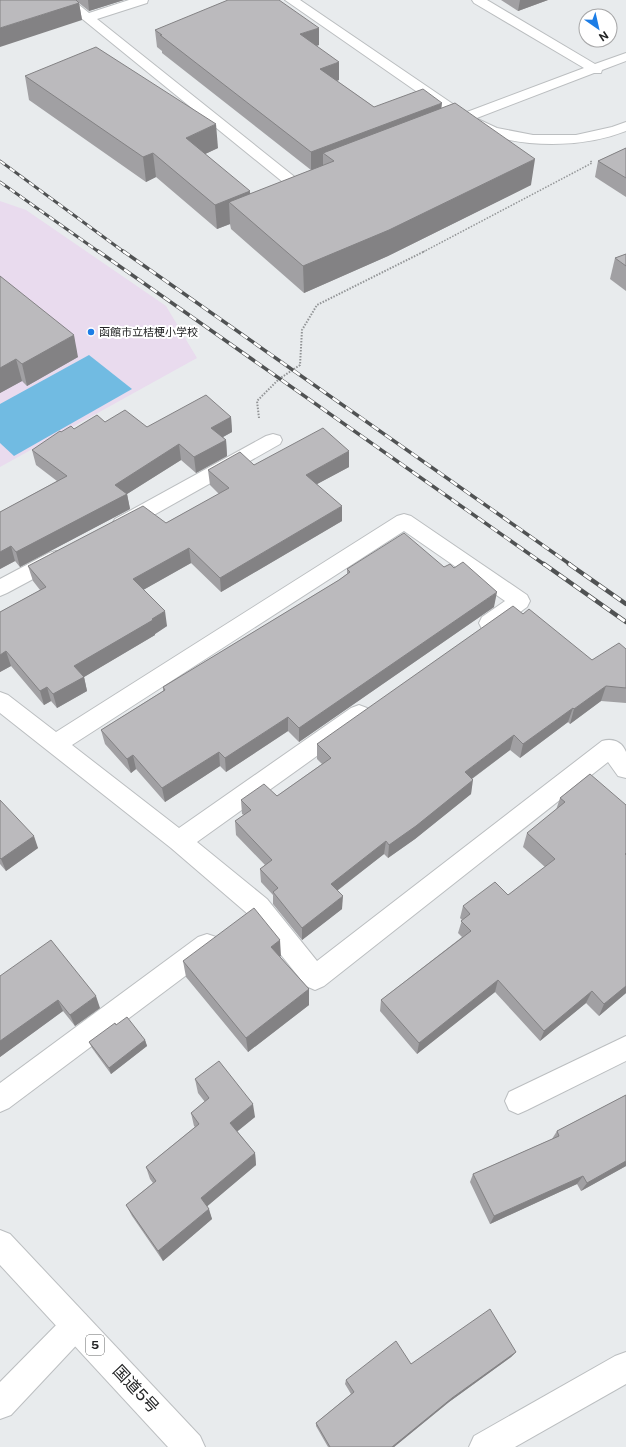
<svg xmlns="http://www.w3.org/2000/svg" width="626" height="1447" viewBox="0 0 626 1447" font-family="'Public Sans','Noto Sans JP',sans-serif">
<rect width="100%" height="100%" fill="#e8ebed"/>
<path fill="#e9dbee" d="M 0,201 L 26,210 L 166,306 L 197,358 L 0,467 Z"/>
<path fill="#71bbe2" d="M 89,355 L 132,389 L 14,456 L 0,443 L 0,404 Z"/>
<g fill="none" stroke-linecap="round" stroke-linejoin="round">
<g stroke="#bbbec0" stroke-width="2">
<g id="service">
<path d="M 472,0 L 487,0 L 595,64 L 626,53 L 626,61 L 602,70 L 601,73 L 594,73 L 469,121 L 459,121 L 457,118 L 459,115 L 584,68 L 474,3 Z"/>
<path d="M 626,1036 L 626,1061 L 527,1110 L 518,1114 L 509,1110 L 505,1101 L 509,1092 Z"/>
</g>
</g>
<g stroke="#bbbec0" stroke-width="2">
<g id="minor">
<path d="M 59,0 L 73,0 L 89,13 L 129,0 L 148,0 L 147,3 L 97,19 L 296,178 L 315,171 L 320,173 L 323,176 C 317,184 297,189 289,187 Z"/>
<path d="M 273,434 L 280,436 L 282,440 L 280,444 L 129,529 L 122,531 L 115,529 L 112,524 L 115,519 L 266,436 Z"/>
<path d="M 404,514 L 411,516 L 527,595 L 530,601 L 527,607 C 514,616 498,634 482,629 L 479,623 L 482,617 L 505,601 L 404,531 L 72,745 L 179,828 L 351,708 L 359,705 L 367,708 L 370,714 L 367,720 L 197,842 L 267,899 L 317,961 L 602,741 C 612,738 622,741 626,752 C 626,759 626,771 626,778 L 618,776 L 608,762 L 324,986 L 315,990 L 306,986 L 249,915 L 171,848 L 0,713 L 0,692 L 8,695 L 56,732 L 397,516 Z"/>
<path d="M 56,551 L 63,553 L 66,558 L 63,563 L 7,593 L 0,596 L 0,579 L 49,553 Z"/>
<path d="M 207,934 L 216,937 L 219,945 L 216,953 L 9,1108 L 0,1112 L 0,1083 L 198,937 Z"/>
<path d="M 626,1352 L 626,1384 L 515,1447 L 469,1447 L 474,1436 L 615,1356 Z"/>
</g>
</g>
<g stroke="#bbbec0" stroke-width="2">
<g id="tertiary">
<path d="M 285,0 L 300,0 L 469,115 L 497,128 L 533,135 L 576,135 L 612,127 L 626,122 L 626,131 C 586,147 531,148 490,135 C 479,132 469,126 459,121 Z"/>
<path d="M 76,1310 L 86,1315 L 91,1325 L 86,1335 L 11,1415 L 0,1419 L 0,1382 L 66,1315 Z"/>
</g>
</g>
<g stroke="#bbbec0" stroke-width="2">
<path id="trunk" d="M 0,1230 L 10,1234 L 200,1436 L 205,1447 L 168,1447 L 0,1265 Z"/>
</g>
<path stroke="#929496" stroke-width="1.5" stroke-dasharray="1.5 1.5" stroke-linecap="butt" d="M 423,252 L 592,163 L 590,160"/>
<path stroke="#929496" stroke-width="2" stroke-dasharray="1.5 1.5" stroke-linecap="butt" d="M 259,418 L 257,401 L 279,379 L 300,365 L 302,330 L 317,305 L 425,251"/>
<use href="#service" fill="#fff" fill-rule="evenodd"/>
<use href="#minor" fill="#fff" fill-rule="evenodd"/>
<use href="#tertiary" fill="#fff" fill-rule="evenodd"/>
<use href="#trunk" fill="#fff" fill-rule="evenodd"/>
<g stroke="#505253" stroke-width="3">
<g id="rail-far2">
<path d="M 0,161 L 124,252"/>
<path d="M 0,182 L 99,252"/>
</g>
</g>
<g stroke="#505253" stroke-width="3.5">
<g id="rail-far1">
<path d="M 98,251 L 545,565"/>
<path d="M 123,251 L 571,565"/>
</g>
</g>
<g stroke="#505253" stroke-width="4.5">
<g id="rail">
<path d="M 544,564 L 626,622"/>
<path d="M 569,564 L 626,604"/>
</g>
</g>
<use href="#rail-far2" stroke="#fff" stroke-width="2" stroke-dasharray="6" stroke-linecap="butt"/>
<use href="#rail-far1" stroke="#fff" stroke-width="2.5" stroke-dasharray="8" stroke-linecap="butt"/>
<use href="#rail" stroke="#fff" stroke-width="3" stroke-dasharray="9" stroke-linecap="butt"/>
</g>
<g fill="#a1a0a3">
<path d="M 0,0 L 124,0 L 89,11 L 79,3 L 82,20 Z"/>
<path d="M 501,0 L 548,0 L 518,11 Z"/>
<path d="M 155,30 L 319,45 L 316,46 L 339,80 L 337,81 L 374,107 L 441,108 L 531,185 L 388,256 L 304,293 L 231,229 L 230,224 L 217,229 L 156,177 L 146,182 L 29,100 L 25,76 L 218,148 L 205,154 L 250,194 L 311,170 L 162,53 L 162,51 L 157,47 Z"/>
<path d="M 626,148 L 626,197 L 595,177 L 598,161 Z"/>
<path d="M 626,254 L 626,291 L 610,279 L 615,258 Z"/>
<path d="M 0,276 L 78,357 L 27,386 L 22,381 L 0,393 Z"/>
<path d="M 231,417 L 232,432 L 223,437 L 226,440 L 227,456 L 196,473 L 181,460 L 127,494 L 130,509 L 20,567 L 15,561 L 0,569 L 0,512 L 57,481 L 36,465 L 32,450 L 61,432 L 105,422 L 147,427 Z"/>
<path d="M 254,465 L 349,467 L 317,484 L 342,521 L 221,592 L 191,563 L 143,590 L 167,626 L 155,634 L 155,635 L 84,677 L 87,691 L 57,708 L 51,701 L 44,705 L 11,666 L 0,672 L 0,612 L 40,590 L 33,581 L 28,566 L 166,523 L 219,494 L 210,485 L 208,470 Z"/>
<path d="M 444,567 L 494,607 L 299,742 L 288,731 L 226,772 L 220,766 L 165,802 L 136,769 L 131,773 L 105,744 L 101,730 L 163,691 L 163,687 L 339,580 L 347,574 L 347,569 Z"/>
<path d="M 523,614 L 592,660 L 626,649 L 626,703 L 601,701 L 570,724 L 568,722 L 520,758 L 510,750 L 472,779 L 471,794 L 415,839 L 388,858 L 384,854 L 337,891 L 342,909 L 302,940 L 273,904 L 273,895 L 261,882 L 260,869 L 265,865 L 236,835 L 235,821 L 244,815 L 242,814 L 241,800 L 277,796 L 322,764 L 317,759 L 317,744 Z"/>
<path d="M 590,774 L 626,993 L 599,1016 L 586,1003 L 540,1041 L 495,992 L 417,1054 L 380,1011 L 381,1000 L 462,937 L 458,933 L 462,920 L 460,918 L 463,906 L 508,895 L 545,867 L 523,847 L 527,833 L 556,810 L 560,798 Z"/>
<path d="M 0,800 L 38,848 L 6,871 L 0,864 Z"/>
<path d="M 280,940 L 280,957 L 309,989 L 309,1005 L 248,1052 L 186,977 L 183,961 Z"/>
<path d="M 0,976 L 100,1008 L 75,1026 L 63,1011 L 0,1057 Z"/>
<path d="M 116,1025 L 145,1040 L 147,1046 L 111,1074 L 92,1048 L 89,1042 Z"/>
<path d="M 195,1079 L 255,1117 L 237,1131 L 255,1153 L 256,1165 L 207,1206 L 212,1219 L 163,1261 L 132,1216 L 126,1205 L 153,1183 L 150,1179 L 146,1167 L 195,1127 L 194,1126 L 191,1113 L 205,1102 L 198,1093 Z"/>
<path d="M 626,1095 L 626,1166 L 581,1191 L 577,1184 L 490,1224 L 470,1182 L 473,1174 L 552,1139 L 557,1131 Z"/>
<path d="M 516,1352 L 511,1357 L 449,1402 L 394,1447 L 328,1447 L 316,1426 L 316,1423 L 351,1394 L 345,1384 L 346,1380 L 411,1364 Z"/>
</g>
<g fill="#838284">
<path d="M 88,0 L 124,0 L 89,11 Z"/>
<path d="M 520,0 L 548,0 L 518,11 Z"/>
<path d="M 79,3 L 82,20 L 0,47 L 0,28 Z"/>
<path d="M 319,28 L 319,45 L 300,52 L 300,34 Z"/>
<path d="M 339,62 L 339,80 L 320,87 L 320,69 Z"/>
<path d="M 442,103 L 440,121 L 323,153 L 323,166 L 311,170 L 311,152 Z"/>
<path d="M 216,124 L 218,148 L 188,162 L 186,138 Z"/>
<path d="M 153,153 L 156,177 L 146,182 L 143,157 Z"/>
<path d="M 535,159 L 531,185 L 388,256 L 304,293 L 303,266 Z"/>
<path d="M 250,191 L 251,215 L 229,202 L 230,224 L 217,229 L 215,205 Z"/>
<path d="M 74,335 L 78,357 L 27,386 L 22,364 Z"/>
<path d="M 16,359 L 22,381 L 0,393 L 0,368 Z"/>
<path d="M 231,417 L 232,432 L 212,443 L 211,428 Z"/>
<path d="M 226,440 L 227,456 L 196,473 L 194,457 Z"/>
<path d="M 179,444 L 181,460 L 127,494 L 130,509 L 20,567 L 16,552 L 115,485 Z"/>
<path d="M 349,451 L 349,467 L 306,490 L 306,475 Z"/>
<path d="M 342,506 L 342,521 L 221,592 L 220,578 Z"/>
<path d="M 11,546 L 15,561 L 0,569 L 0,552 Z"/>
<path d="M 189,548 L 191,563 L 136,594 L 133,579 Z"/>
<path d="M 497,592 L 494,607 L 299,742 L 299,728 Z"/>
<path d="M 165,611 L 167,626 L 155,634 L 155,635 L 84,677 L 87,691 L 57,708 L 53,694 L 74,666 Z"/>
<path d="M 6,651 L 11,666 L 0,672 L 0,655 Z"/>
<path d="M 606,686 L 601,701 L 570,724 L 574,709 Z"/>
<path d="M 47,687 L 51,701 L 44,705 L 40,691 Z"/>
<path d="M 573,708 L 568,722 L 520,758 L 523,744 Z"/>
<path d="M 288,717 L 288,731 L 226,772 L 225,758 Z"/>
<path d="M 514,735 L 510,750 L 462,786 L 465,772 Z"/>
<path d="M 219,752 L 220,766 L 165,802 L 162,788 Z"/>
<path d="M 133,755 L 136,769 L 131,773 L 127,759 Z"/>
<path d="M 473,780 L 471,794 L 415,839 L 388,858 L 389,845 Z"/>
<path d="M 34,836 L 38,848 L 6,871 L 1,859 Z"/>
<path d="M 386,841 L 384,854 L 330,896 L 331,884 Z"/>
<path d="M 343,896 L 342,909 L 302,940 L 302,928 Z"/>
<path d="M 280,940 L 281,956 L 272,963 L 271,947 Z"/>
<path d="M 498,980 L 495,992 L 417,1054 L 419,1043 Z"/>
<path d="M 626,986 L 626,993 L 599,1016 L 604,1004 Z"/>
<path d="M 309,989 L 309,1005 L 248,1052 L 246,1038 Z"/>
<path d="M 592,991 L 586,1003 L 540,1041 L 544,1031 Z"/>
<path d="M 96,996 L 100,1008 L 75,1026 L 70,1015 Z"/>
<path d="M 58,1000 L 63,1011 L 0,1057 L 0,1041 Z"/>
<path d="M 145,1040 L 147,1046 L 111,1074 L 109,1068 Z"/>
<path d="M 253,1104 L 255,1117 L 233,1135 L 230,1123 Z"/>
<path d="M 255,1153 L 256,1165 L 204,1209 L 201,1198 Z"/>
<path d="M 626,1161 L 626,1166 L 581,1191 L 587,1183 Z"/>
<path d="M 583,1176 L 577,1184 L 490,1224 L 494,1216 Z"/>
<path d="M 209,1209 L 212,1219 L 163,1261 L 158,1251 Z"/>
<path d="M 516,1352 L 511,1357 L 449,1402 L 394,1447 L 392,1447 L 452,1398 Z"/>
</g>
<g fill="#bbbabd" stroke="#838284">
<path d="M 0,0 L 76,0 L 79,3 L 0,28 Z"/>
<path d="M 228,0 L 279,0 L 319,28 L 300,34 L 339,62 L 320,69 L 374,107 L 423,89 L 442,103 L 311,152 L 160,35 L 162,35 L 155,30 Z"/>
<path d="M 96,47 L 216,124 L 186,138 L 250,191 L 215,205 L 153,153 L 143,157 L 25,76 Z"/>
<path d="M 455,103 L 535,159 L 389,230 L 303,266 L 229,202 L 334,161 L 323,153 Z"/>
<path d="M 626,148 L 626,178 L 598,161 Z"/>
<path d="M 626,254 L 626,266 L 615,258 Z"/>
<path d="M 0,276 L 74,335 L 22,364 L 16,359 L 0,368 Z"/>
<path d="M 206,395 L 231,417 L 211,428 L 226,440 L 194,457 L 179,444 L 115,485 L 127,494 L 16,552 L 11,546 L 0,552 L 0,512 L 67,476 L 32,450 L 60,431 L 61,432 L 71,426 L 74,429 L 97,415 L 105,422 L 125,410 L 147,427 Z"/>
<path d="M 323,428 L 349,451 L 306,475 L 342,506 L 220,578 L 189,548 L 133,579 L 165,611 L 152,619 L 153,620 L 74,666 L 84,677 L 53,694 L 47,687 L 40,691 L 6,651 L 0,655 L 0,612 L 46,587 L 28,566 L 143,506 L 166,523 L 229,488 L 208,470 L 240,452 L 254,465 Z"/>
<path d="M 404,533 L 444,567 L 450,564 L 454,568 L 463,562 L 497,592 L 299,728 L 288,717 L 225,758 L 219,752 L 162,788 L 133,755 L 127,759 L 101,730 L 165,690 L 163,687 L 339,580 L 350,572 L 347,569 Z"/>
<path d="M 513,606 L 523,614 L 529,609 L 592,660 L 619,643 L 626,649 L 626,688 L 606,686 L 574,709 L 573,708 L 523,744 L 514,735 L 465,772 L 473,780 L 416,826 L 389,845 L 386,841 L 331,884 L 343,896 L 302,928 L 273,892 L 278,888 L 260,869 L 272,860 L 235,821 L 251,810 L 241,800 L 264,784 L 277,796 L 331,758 L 317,744 Z"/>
<path d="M 590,774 L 626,805 L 626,853 L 625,854 L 626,855 L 626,986 L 604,1004 L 592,991 L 544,1031 L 498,980 L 419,1043 L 381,1000 L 471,931 L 461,921 L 470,914 L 463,906 L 495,882 L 508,895 L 555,859 L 527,833 L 565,802 L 560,798 Z"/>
<path d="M 0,800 L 34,836 L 1,859 L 0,858 Z"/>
<path d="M 254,908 L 280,940 L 271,947 L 309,989 L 246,1038 L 183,961 Z"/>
<path d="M 51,940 L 96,996 L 70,1015 L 58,1000 L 0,1041 L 0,976 Z"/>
<path d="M 127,1017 L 145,1040 L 109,1068 L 89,1042 L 115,1023 L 116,1025 Z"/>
<path d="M 219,1061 L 253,1104 L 230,1123 L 255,1153 L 201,1198 L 209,1209 L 158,1251 L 126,1205 L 156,1181 L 146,1167 L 199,1124 L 191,1113 L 209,1098 L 195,1079 Z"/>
<path d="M 626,1095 L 626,1161 L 587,1183 L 583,1176 L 494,1216 L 473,1174 L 559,1136 L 557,1131 Z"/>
<path d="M 490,1309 L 516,1352 L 452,1398 L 392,1447 L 330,1447 L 316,1423 L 354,1392 L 346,1380 L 396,1341 L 411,1364 Z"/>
</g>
<circle fill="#1c7de6" stroke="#fff" stroke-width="1.5" cx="91" cy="332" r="4"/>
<g text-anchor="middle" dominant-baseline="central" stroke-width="4" stroke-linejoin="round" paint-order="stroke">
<g font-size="11" fill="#232425" stroke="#fff" text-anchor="start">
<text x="99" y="332">函館市立桔梗小学校</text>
</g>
<rect fill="#fff" stroke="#656666" stroke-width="1" x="86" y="1335" width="18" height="20" rx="3"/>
<g font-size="12" font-weight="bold" fill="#232425">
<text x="95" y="1345">5</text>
</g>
<g font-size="16" fill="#232425" stroke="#fff">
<text transform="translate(136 1389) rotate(47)">国道5号</text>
</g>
</g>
<g transform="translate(598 28) rotate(146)"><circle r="19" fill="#ffffff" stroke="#a7a7a8"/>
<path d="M0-3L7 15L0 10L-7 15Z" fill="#1c7de6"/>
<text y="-6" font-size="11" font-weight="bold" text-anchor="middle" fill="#232425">N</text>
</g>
</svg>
